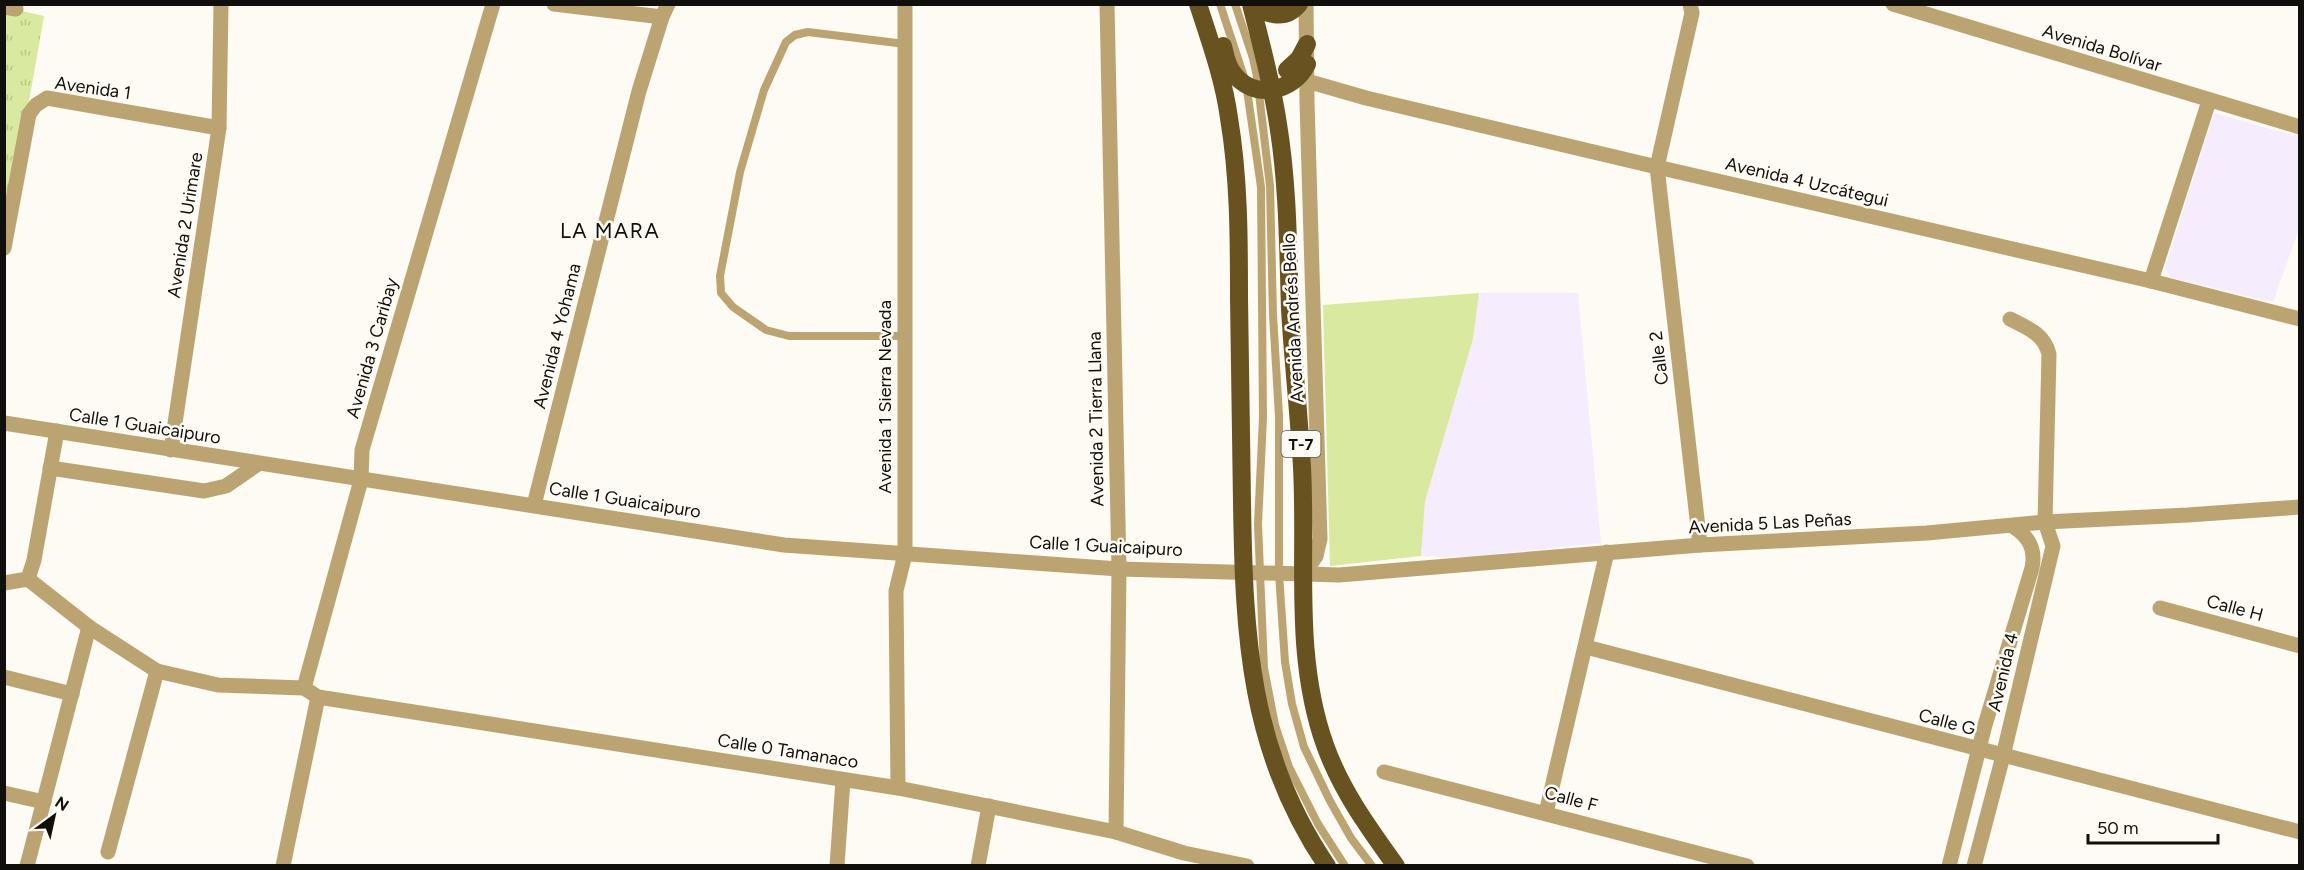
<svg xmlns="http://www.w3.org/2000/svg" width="2304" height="870" viewBox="0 0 2304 870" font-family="Figtree,sans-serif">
<defs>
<pattern id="park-tufts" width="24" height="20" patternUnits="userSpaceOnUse" patternTransform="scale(1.5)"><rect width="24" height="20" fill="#d9e99f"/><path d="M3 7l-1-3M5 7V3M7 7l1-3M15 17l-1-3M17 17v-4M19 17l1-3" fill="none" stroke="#b9c788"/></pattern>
</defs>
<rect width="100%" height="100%" fill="#fefaf4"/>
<g fill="#f5edfe">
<path d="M 2214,113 L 2299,137 L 2299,229 L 2273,302 L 2171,278 L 2165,268 Z"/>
<path d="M 1479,293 L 1578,293 L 1601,543 L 1466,557 L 1421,556 L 1425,501 L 1473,339 Z"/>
</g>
<path fill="#d9e99f" d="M 1479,293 L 1473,339 L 1425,501 L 1421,556 L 1330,566 L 1323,305 Z"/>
<path fill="url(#park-tufts)" d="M 5,7 L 44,16 L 5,238 Z"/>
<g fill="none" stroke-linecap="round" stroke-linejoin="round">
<g stroke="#bba472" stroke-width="8">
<path d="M 1220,4 L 1246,83 L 1261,187 L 1263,418 L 1258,524 L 1264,668 L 1275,725 L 1289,767 L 1318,824 L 1345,866"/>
<path d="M 1235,4 L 1253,58 L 1257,77 L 1270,186 L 1273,315 L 1279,416 L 1279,574 L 1285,662 L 1292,704 L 1304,747 L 1330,801 L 1351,838 L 1372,866"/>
<path d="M 905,336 L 789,336 L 766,330 L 733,307 L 721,293 L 720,276 L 740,172 L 764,90 L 786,42 L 795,35 L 808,32 L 905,44"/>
</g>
<g stroke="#bba472" stroke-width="15">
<path d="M 493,4 L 362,450 L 361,480 L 304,688 L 318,697 L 898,788 L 1116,832 L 1184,853 L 1247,866"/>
<path d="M 554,4 L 662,17"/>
<path d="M 1107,4 L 1119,569 L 1116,832"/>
<path d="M 1690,4 L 1692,13 L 1657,167 L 1700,545"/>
<path d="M 1893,4 L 2300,127"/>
<path d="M 4,7 L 16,9"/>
<path d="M 1307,81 L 1366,98 L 1657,167 L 2151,281 L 2300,319"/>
<path d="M 4,248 L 29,114 L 36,105 L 47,98 L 219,128"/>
<path d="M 2151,281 L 2209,101"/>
<path d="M 4,423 L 784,545 L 1119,569 L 1339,575 L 1700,545 L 1927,533 L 2045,522 L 2188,515 L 2300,507"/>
<path d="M 171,450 L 219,128 L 221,4"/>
<path d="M 50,468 L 204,491 L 226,486 L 258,464"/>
<path d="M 534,505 L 639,91 L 662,17 L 668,4"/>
<path d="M 1303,575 L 1316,556 L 1320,539 L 1307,102 L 1306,4"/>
<path d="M 28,579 L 89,627 L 157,671 L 218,685 L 304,688"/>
<path d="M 4,583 L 28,579 L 34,560 L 57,431"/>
<path d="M 2160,608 L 2300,646"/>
<path d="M 1586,647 L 2300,832"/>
<path d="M 4,677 L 72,694"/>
<path d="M 1384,772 L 1747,866"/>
<path d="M 898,788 L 896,591 L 905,554 L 905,4"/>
<path d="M 4,793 L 44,802"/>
<path d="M 1546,813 L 1607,552"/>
<path d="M 108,852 L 157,671"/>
<path d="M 27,866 L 89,627"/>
<path d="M 283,866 L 318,697"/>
<path d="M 837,866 L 843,780"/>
<path d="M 978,866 L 989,806"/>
<path d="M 1949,866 L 1985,725 L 2032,568 C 2036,549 2029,537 2014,527"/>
<path d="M 1974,866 L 2003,756 L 2053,546 L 2045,522 L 2049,354 C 2044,334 2028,328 2010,319"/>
</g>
<g stroke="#685220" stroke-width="18">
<path d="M 1198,4 C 1210,41 1224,80 1229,118 C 1239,178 1239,238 1239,298 C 1240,366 1241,434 1242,502 C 1244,636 1249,751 1327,866"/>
<path d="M 1251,4 C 1261,44 1272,83 1278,124 C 1288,185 1288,247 1290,309 C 1293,361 1299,414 1302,467 C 1307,560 1293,655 1325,745 C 1341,790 1368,827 1396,866"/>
<path d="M 1252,7 C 1269,14 1285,21 1299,4"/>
<path d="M 1223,46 C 1225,55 1227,66 1233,73 C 1253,100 1293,93 1307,64"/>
<path d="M 1287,70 L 1299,59 L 1307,44"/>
</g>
</g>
<g text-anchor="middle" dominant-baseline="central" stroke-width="5" stroke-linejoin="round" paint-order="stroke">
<rect fill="#fefaf4" stroke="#575652" stroke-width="1.5" x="1281.5" y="431" width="39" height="26" rx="4.5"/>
<g font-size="16" font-weight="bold" fill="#100f0c">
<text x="1301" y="444">T-7</text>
</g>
<g font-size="18" fill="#100f0c" stroke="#fefaf4">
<text transform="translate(2102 48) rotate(17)">Avenida Bolívar</text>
<text transform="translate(93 88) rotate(8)">Avenida 1</text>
<text transform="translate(1807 182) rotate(13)">Avenida 4 Uzcátegui</text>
<text transform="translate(185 225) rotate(-81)">Avenida 2 Urimare</text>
<text transform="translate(1293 318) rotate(-93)">Avenida Andrés Bello</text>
<text transform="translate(557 336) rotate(-76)">Avenida 4 Yohama</text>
<text transform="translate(372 348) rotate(-74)">Avenida 3 Caribay</text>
<text transform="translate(1659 358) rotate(-97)">Calle 2</text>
<text transform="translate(885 397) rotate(-90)">Avenida 1 Sierra Nevada</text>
<text transform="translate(1096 419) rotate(-91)">Avenida 2 Tierra Llana</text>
<text transform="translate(145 426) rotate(9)">Calle 1 Guaicaipuro</text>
<text transform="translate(625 500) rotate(9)">Calle 1 Guaicaipuro</text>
<text transform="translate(1770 523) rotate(-3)">Avenida 5 Las Peñas</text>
<text transform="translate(1106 546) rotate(3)">Calle 1 Guaicaipuro</text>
<text transform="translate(2235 608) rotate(15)">Calle H</text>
<text transform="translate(2003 672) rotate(-77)">Avenida 4</text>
<text transform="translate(1947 722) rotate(15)">Calle G</text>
<text transform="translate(788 751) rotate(9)">Calle 0 Tamanaco</text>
<text transform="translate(1571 799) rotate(15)">Calle F</text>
</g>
<g font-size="21" letter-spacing="1.5" fill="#100f0c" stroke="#fefaf4">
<text x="610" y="230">LA MARA</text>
</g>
</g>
<rect width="2304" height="870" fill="none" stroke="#100f0c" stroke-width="12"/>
<g transform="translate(54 816) rotate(33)" stroke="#fefaf4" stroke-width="4.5" paint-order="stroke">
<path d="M0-4.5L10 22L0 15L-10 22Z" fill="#100f0c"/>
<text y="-9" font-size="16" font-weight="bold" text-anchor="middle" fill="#100f0c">N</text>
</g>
<path d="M2088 834v9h130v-9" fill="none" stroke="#100f0c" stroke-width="3"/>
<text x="2097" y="834" font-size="18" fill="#100f0c" stroke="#fefaf4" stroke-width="4.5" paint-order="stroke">50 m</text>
</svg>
